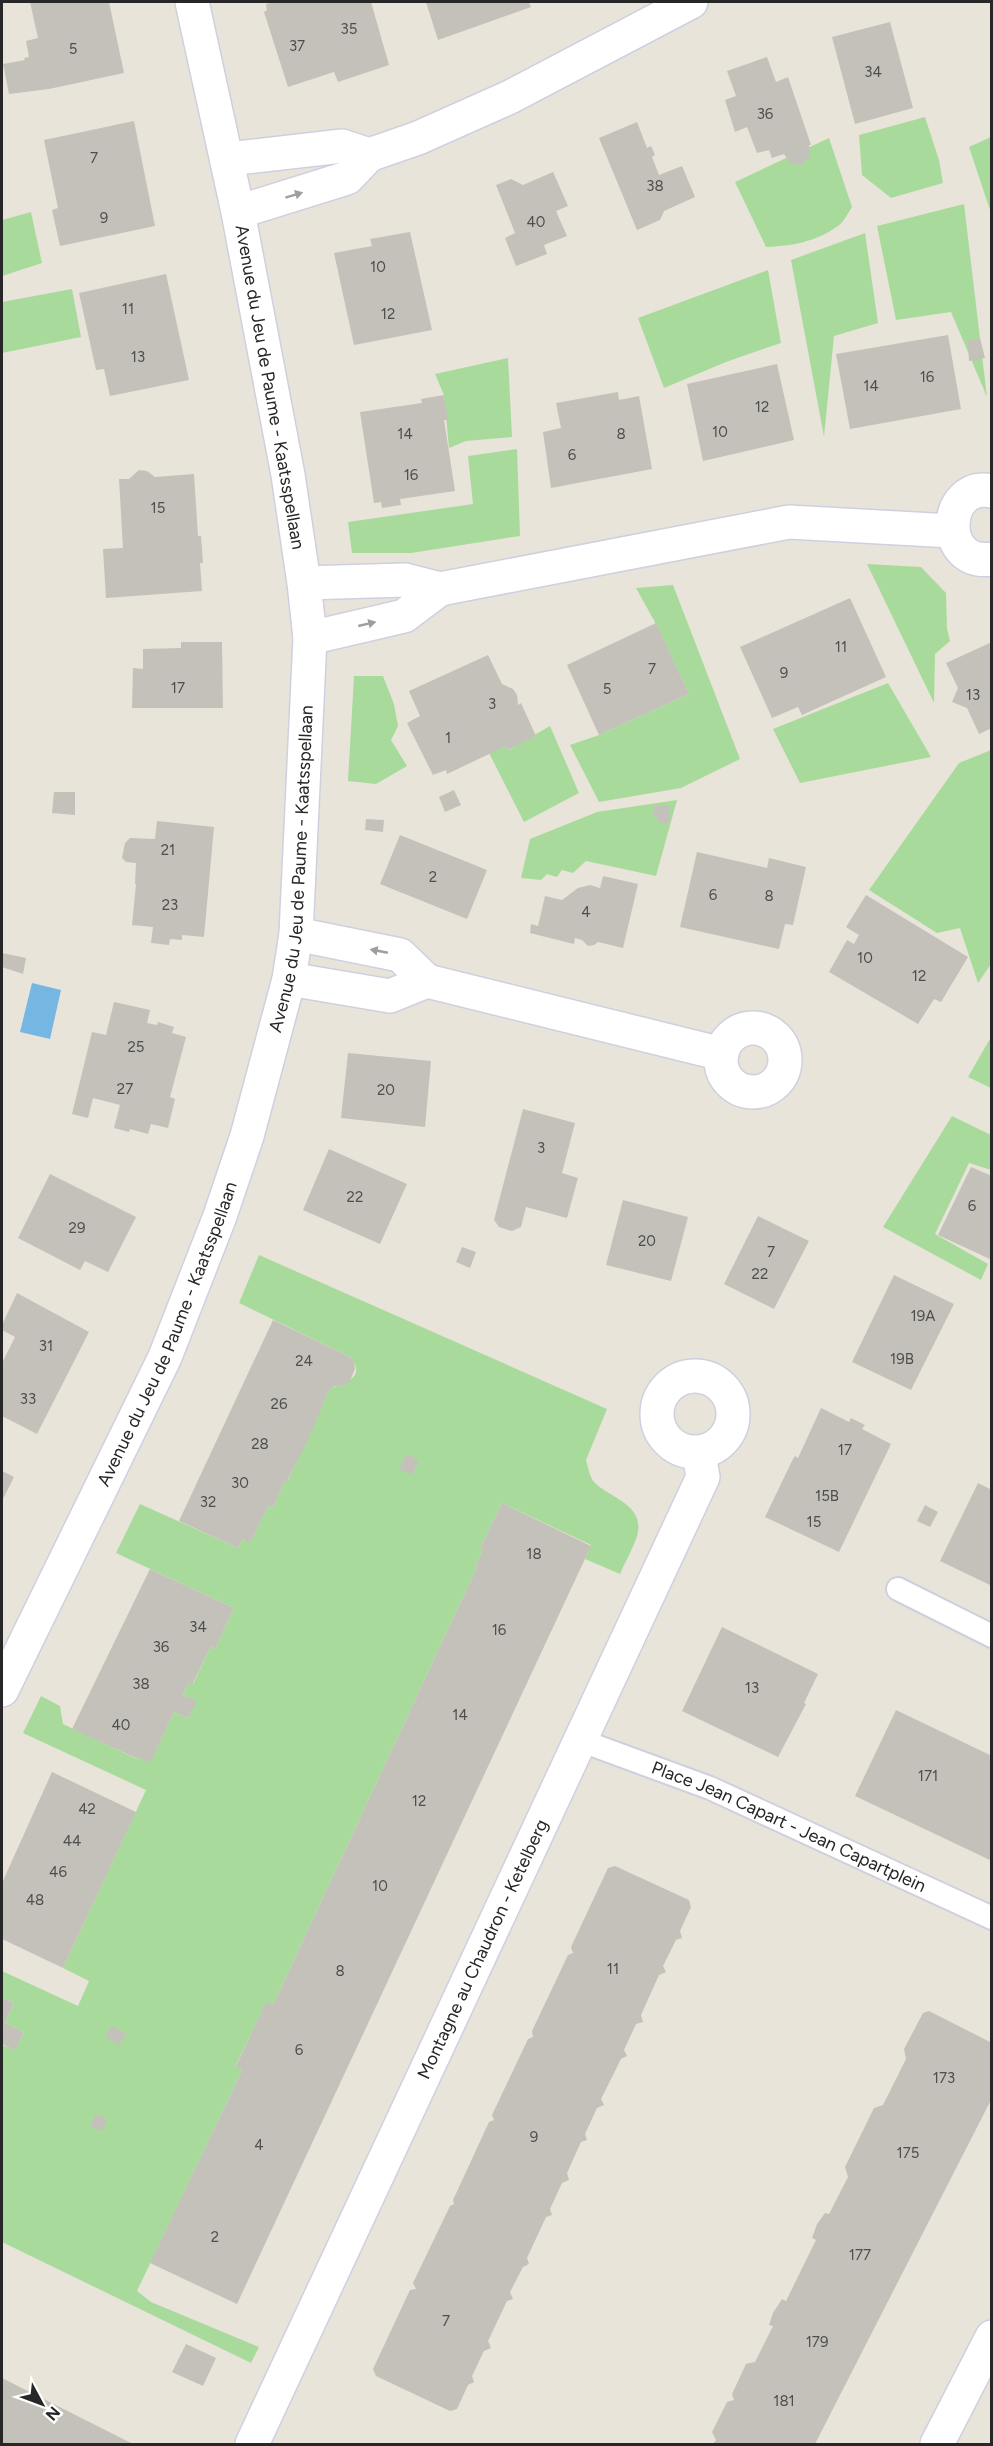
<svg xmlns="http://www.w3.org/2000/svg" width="993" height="2446" viewBox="0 0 993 2446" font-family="Figtree,sans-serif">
<rect width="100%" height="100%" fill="#e9e4da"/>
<g fill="#a8db9b">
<path d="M 925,117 L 939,160 L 943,183 L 891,198 L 862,175 L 859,135 Z"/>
<path d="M 991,137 L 991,213 L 969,147 Z"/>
<path d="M 829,138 L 852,207 C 848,213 844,222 838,226 C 816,242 791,246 766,247 L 735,182 Z"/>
<path d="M 964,204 L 987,397 L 951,312 L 896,320 L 877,226 Z"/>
<path d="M 31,212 L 42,263 L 2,276 L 2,220 Z"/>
<path d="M 865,233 L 878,323 L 834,336 L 824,437 L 791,260 Z"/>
<path d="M 768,270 L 781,343 L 726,362 L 664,388 L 638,318 Z"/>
<path d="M 72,289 L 81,337 L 2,353 L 2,302 Z"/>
<path d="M 508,358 L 512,437 L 466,441 L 449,448 L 444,395 L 435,374 Z"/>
<path d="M 517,449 L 520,536 L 411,553 L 352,553 L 348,522 L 473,504 L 468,456 Z"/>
<path d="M 867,564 L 921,567 L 946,593 L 947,628 L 950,641 L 935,654 L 934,703 Z"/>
<path d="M 673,585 L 740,759 L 681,788 L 599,802 L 570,745 L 599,735 L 689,694 L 656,624 L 636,588 Z"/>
<path d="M 354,676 L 383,676 L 394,704 L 398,726 L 391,740 L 407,766 L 376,784 L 348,781 Z"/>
<path d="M 888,683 L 931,757 L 800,783 L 773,729 Z"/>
<path d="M 550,726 L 579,793 L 524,822 L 489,753 L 506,746 L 508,750 Z"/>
<path d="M 991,750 L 991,964 L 978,983 L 960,928 L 937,933 L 869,890 L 959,763 Z"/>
<path d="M 677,800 L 656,876 L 586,861 L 573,873 L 562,870 L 557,877 L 547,874 L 541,880 L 521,878 L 530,839 L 597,812 Z"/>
<path d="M 991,1037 L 991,1088 L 968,1077 Z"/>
<path d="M 952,1116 L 991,1135 L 991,1170 L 969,1163 L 935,1234 L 988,1264 L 981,1280 L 883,1227 Z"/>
<path d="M 259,1255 L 607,1409 L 586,1460 C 588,1467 590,1477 594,1482 C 609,1498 646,1504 637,1536 C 633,1549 625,1562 620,1574 L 585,1559 L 591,1545 L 502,1503 L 480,1548 L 483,1550 L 475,1566 L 477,1567 L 273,2005 L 266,2003 L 236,2065 L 242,2069 L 238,2079 L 137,2291 L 151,2302 L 259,2347 L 251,2363 L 2,2242 L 2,2045 L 15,2049 L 24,2032 L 5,2023 L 14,2003 L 2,1997 L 2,1971 L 78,2006 L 89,1981 L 63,1968 L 146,1790 L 23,1733 L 41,1696 L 60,1706 L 63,1724 L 137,1759 L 139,1757 L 150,1762 L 174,1712 L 188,1718 L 196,1701 L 183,1695 L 188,1683 L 193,1684 L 211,1646 L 215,1649 L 234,1608 L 116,1553 L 140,1504 L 238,1548 L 243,1539 L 250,1542 L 268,1506 L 273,1508 L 285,1481 L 288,1480 L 329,1390 C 339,1383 369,1380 350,1357 L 239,1303 Z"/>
</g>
<path fill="#75b6e2" d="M 32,983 L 61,990 L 50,1039 L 20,1032 Z"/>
<g fill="#c4c1ba">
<path d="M 30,2 L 109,2 L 124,73 L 49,89 L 9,94 L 3,64 L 25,60 L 24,58 L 29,57 L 26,41 L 38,38 Z"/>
<path d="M 275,2 L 371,2 L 389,65 L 338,82 L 334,72 L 288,87 L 264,12 L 267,10 L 266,4 Z"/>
<path d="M 426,2 L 529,2 L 531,7 L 438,40 Z"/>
<path d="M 890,22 L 913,108 L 855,124 L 832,37 Z"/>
<path d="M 767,57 L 776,82 L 788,77 L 811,145 L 809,145 L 810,157 L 800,165 L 790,163 L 784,154 L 772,158 L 769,150 L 757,153 L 747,127 L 735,132 L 725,100 L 736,96 L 727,71 Z"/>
<path d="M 134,121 L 155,226 L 60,246 L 52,210 L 58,208 L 44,140 Z"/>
<path d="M 637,122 L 647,148 L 651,146 L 655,155 L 652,157 L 659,175 L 682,166 L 695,197 L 664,211 L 660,220 L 637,230 L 599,138 Z"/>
<path d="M 553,172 L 568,206 L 556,211 L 567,236 L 544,245 L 547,254 L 516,266 L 505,238 L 515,233 L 496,185 L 511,179 L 523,185 Z"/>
<path d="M 410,232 L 432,330 L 354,345 L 334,253 L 372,246 L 370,239 Z"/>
<path d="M 166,274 L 189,380 L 110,396 L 104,369 L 96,370 L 79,293 Z"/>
<path d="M 948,335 L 961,409 L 850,429 L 836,354 Z"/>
<path d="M 980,338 L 985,358 L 969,361 L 968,340 Z"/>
<path d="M 777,364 L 794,440 L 703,461 L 687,384 Z"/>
<path d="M 618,392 L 619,400 L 639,396 L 652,469 L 551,488 L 543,432 L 561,428 L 556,403 Z"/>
<path d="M 444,395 L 448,420 L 444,420 L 455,491 L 400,499 L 401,505 L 382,508 L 381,502 L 374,503 L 360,412 L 422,403 L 421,399 Z"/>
<path d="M 139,470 L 147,471 L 155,477 L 194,474 L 198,536 L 201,536 L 203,563 L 200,563 L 202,591 L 106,598 L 103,549 L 123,548 L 119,479 L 129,479 Z"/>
<path d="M 850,598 L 886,677 L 802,715 L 798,707 L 772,718 L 740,647 Z"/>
<path d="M 656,623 L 689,694 L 599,735 L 567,665 Z"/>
<path d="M 181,642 L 222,642 L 223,708 L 132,708 L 133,668 L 143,669 L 143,649 L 181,648 Z"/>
<path d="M 992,642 L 992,728 L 979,734 L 967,708 L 952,702 L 958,688 L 946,663 Z"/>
<path d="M 488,655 L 502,684 L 513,689 L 517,695 L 518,705 L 521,703 L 536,736 L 507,750 L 506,746 L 447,774 L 446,770 L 433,775 L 407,723 L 420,716 L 409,691 Z"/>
<path d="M 454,790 L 461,805 L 445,812 L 439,797 Z"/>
<path d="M 54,792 L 75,792 L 75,815 L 52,813 Z"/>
<path d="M 655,805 L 670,806 L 669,823 L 660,823 L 653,813 Z"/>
<path d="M 366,819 L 384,820 L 383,832 L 365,830 Z"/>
<path d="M 157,821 L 214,827 L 204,937 L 182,935 L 182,940 L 170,939 L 169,945 L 151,943 L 153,927 L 132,925 L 136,884 L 135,884 L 136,863 L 126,862 L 122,858 L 125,843 L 130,838 L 155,839 Z"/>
<path d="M 400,835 L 487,870 L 467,919 L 380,884 Z"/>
<path d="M 697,852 L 767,868 L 769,858 L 806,867 L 793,925 L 785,924 L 779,949 L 680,927 Z"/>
<path d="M 603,876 L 638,884 L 623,948 L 598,942 L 594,945 L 588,946 L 582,940 L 575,938 L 574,944 L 530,933 L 531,924 L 538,926 L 545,896 L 562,900 L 578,888 L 590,885 L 600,888 Z"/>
<path d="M 866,895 L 968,957 L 941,1002 L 934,999 L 918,1024 L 829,972 L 847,940 L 854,944 L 859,935 L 846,927 Z"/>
<path d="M 2,953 L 26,958 L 23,974 L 2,967 Z"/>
<path d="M 114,1002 L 150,1010 L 147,1023 L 157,1025 L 158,1022 L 174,1027 L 172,1033 L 186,1037 L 170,1097 L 175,1099 L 168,1128 L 151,1124 L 148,1134 L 130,1129 L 129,1132 L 114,1128 L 120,1105 L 93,1098 L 88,1118 L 72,1114 L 92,1032 L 106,1035 Z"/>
<path d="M 348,1053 L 431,1061 L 425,1127 L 341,1118 Z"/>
<path d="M 523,1109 L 575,1123 L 562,1173 L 578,1178 L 567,1218 L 526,1207 L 521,1227 L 512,1231 L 499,1227 L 494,1220 Z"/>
<path d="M 329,1149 L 407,1184 L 380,1244 L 303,1210 Z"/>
<path d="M 971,1167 L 992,1176 L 992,1260 L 938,1235 Z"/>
<path d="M 50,1174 L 136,1217 L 108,1272 L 85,1261 L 80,1270 L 18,1238 Z"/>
<path d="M 623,1200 L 688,1217 L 671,1281 L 606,1265 Z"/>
<path d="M 758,1216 L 809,1241 L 774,1309 L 724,1284 Z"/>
<path d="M 462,1247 L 476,1252 L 470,1268 L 456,1262 Z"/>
<path d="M 894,1275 L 954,1304 L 911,1390 L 852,1362 Z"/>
<path d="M 17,1293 L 89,1332 L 37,1434 L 2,1416 L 2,1363 L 15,1337 L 2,1330 L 2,1325 Z"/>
<path d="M 273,1320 L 350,1357 L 354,1362 L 355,1369 L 350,1381 L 344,1385 L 335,1386 L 329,1390 L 307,1442 L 287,1481 L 285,1481 L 273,1508 L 268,1506 L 250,1543 L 243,1539 L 238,1548 L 179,1521 Z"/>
<path d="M 821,1408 L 849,1422 L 851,1418 L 865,1425 L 862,1429 L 891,1444 L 839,1552 L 765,1517 L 793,1459 L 795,1456 L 798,1458 Z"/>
<path d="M 406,1454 L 419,1460 L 412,1475 L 399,1469 Z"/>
<path d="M 2,1471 L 14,1477 L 2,1501 Z"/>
<path d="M 978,1483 L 992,1490 L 992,1586 L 940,1561 Z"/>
<path d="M 502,1503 L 591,1546 L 237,2304 L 150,2263 L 238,2079 L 242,2069 L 236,2066 L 266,2002 L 273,2005 L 477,1567 L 475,1566 L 483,1550 L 480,1548 Z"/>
<path d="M 925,1505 L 938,1512 L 930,1527 L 917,1521 Z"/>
<path d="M 150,1569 L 234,1608 L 215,1649 L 211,1646 L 192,1685 L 188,1683 L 183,1695 L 197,1701 L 188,1718 L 174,1712 L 150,1763 L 139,1757 L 138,1759 L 72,1729 Z"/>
<path d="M 722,1627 L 818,1674 L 804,1703 L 806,1704 L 778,1757 L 682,1711 Z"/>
<path d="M 896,1710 L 992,1756 L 992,1861 L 855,1796 Z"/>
<path d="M 52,1772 L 136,1812 L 63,1968 L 2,1939 L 2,1883 Z"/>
<path d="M 615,1866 L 689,1900 L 691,1907 L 680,1931 L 682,1938 L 676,1940 L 663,1966 L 666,1972 L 659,1975 L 641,2015 L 643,2022 L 636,2024 L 624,2050 L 627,2056 L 621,2059 L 601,2099 L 604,2105 L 597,2108 L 585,2134 L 587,2140 L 581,2142 L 567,2173 L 569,2180 L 562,2183 L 550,2209 L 552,2215 L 546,2217 L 527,2258 L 529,2264 L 523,2267 L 510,2292 L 513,2299 L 507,2301 L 488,2341 L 491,2348 L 484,2351 L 472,2376 L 474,2382 L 468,2385 L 457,2409 L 450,2411 L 376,2376 L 373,2369 L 410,2290 L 416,2289 L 413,2283 L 450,2206 L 454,2204 L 453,2200 L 489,2122 L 494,2120 L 492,2115 L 528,2039 L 533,2037 L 532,2031 L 568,1955 L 573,1953 L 571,1947 L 608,1868 Z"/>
<path d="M 2,1997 L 14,2003 L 5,2023 L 24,2032 L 15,2050 L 2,2044 Z"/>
<path d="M 929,2011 L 992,2043 L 992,2098 L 815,2444 L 713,2444 L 716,2440 L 712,2432 L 727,2402 L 734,2400 L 732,2394 L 746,2364 L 755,2362 L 773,2326 L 769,2325 L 773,2313 L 782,2299 L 786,2301 L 816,2240 L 812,2238 L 817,2224 L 825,2213 L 829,2214 L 848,2177 L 845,2167 L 874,2108 L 883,2105 L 906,2059 L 904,2049 L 923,2013 Z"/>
<path d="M 111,2026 L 126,2033 L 120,2045 L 105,2037 Z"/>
<path d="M 96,2114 L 107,2119 L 102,2131 L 90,2126 Z"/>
<path d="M 186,2344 L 216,2358 L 203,2386 L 172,2372 Z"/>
<path d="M 2,2378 L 133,2444 L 2,2444 Z"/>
</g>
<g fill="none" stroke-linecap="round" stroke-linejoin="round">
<g stroke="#cfd0df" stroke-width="26">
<g id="service">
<path d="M 898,1589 L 992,1636"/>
<path id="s1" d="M 582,1741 L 710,1788 L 992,1918"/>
</g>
</g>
<g stroke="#cfd0df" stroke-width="36">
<g id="minor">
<path d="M 228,159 L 342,146 L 369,155"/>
<path d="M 238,212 L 347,178 L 369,155 L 418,138 L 510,97 L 691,2"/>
<path d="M 992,491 C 942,481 938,567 992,559"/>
<path d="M 304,583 L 405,580 L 440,589 L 789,522 L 952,531"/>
<path d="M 310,638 L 404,616 L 440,589"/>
<path d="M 296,934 L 400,955 L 427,981 L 722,1054"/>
<path d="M 289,979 L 390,996 L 427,981"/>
<circle cx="753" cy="1060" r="32"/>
<circle cx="695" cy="1414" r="38"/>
<path id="s2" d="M 2,1690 L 165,1357 L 220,1216 L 247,1136 L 289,979 L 296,934 L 310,638 L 304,583 L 288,475 L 238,212 L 192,2"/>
<path id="s3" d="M 252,2444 L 703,1477 L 699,1453"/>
<path d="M 937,2444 L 992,2337"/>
</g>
</g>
<use href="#service" stroke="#fff" stroke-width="22"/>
<use href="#minor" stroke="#fff" stroke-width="33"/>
</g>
<defs><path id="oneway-solid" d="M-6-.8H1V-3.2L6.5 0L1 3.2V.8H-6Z" transform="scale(1.5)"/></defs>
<g fill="#9e9e9e">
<use href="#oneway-solid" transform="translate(294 195) rotate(-17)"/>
<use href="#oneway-solid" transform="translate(367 624) rotate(-13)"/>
<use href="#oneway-solid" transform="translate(379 951) rotate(-169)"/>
</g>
<g text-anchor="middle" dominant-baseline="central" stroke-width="6" stroke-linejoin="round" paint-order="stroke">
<g font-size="15" fill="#4e4e4c">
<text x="349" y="29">35</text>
<text x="297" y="46">37</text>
<text x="73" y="49">5</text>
<text x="873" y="72">34</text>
<text x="765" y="114">36</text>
<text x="94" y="158">7</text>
<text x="655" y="186">38</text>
<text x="104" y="218">9</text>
<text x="536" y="222">40</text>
<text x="378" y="267">10</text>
<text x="128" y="309">11</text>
<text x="388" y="314">12</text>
<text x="138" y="357">13</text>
<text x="927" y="377">16</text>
<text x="871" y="386">14</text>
<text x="762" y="407">12</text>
<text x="720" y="432">10</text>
<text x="405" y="434">14</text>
<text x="621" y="434">8</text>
<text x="572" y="455">6</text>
<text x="411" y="475">16</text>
<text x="158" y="508">15</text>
<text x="841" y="647">11</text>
<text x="652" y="669">7</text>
<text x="784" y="673">9</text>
<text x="178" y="688">17</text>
<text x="607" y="689">5</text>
<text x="973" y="695">13</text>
<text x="492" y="704">3</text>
<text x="448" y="738">1</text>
<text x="168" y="850">21</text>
<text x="433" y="877">2</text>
<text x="713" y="895">6</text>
<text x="769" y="896">8</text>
<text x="170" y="905">23</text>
<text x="586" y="912">4</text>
<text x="865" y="958">10</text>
<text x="919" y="976">12</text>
<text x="136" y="1047">25</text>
<text x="125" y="1089">27</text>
<text x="386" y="1090">20</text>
<text x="541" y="1148">3</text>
<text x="355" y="1197">22</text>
<text x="972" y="1206">6</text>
<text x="77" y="1228">29</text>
<text x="647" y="1241">20</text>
<text x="771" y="1252">7</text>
<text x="760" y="1274">22</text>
<text x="923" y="1316">19A</text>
<text x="46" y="1346">31</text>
<text x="902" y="1359">19B</text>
<text x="304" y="1361">24</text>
<text x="28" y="1399">33</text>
<text x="279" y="1404">26</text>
<text x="260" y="1444">28</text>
<text x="845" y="1450">17</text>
<text x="240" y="1483">30</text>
<text x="827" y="1496">15B</text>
<text x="208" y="1502">32</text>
<text x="814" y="1522">15</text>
<text x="534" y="1554">18</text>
<text x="198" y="1627">34</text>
<text x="499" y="1630">16</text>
<text x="161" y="1647">36</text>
<text x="141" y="1684">38</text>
<text x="752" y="1688">13</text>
<text x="460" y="1715">14</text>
<text x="121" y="1725">40</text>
<text x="928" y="1776">171</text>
<text x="419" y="1801">12</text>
<text x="87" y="1809">42</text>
<text x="72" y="1841">44</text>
<text x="58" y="1872">46</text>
<text x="380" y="1886">10</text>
<text x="35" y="1900">48</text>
<text x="613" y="1969">11</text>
<text x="340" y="1971">8</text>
<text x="299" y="2050">6</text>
<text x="944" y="2078">173</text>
<text x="534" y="2137">9</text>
<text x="259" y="2145">4</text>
<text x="908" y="2153">175</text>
<text x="215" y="2237">2</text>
<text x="860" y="2255">177</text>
<text x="446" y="2321">7</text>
<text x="817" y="2342">179</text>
<text x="784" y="2401">181</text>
</g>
<g font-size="18" fill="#272727" stroke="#fff">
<text transform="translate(270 387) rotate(80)">Avenue du Jeu de Paume - Kaatsspellaan</text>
<text stroke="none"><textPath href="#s2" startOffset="879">Avenue du Jeu de Paume - Kaatsspellaan</textPath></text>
<text stroke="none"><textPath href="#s2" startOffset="393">Avenue du Jeu de Paume - Kaatsspellaan</textPath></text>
<text stroke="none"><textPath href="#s1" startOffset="224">Place Jean Capart - Jean Capartplein</textPath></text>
<text stroke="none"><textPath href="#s3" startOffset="546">Montagne au Chaudron - Ketelberg</textPath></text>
</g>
</g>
<rect width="993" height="2446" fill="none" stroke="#272727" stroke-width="6"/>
<g transform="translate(42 2404) rotate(131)" stroke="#ffffff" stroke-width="4.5" paint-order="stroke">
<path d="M0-4.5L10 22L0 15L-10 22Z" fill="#272727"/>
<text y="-9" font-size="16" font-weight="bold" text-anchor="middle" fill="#272727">N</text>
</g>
</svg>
